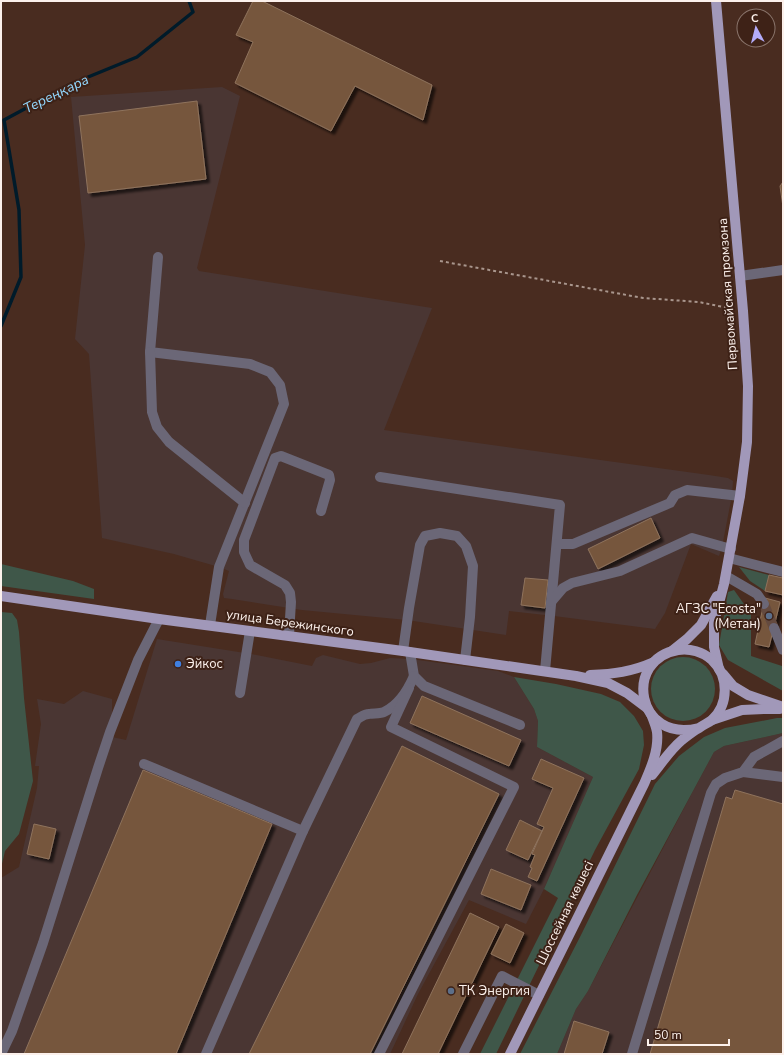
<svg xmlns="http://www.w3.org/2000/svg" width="784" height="1055" viewBox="0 0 784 1055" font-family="'Nunito Sans',sans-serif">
<defs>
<filter id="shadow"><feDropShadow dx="3.5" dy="3.5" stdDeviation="1" flood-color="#0009"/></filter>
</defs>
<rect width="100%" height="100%" fill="#492c20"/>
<g fill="#4a3633">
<path d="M 222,87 L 240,96 L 197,268 L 199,271 L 432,308 L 384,430 L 709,475 L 728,478 L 733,481 L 732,495 L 722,547 L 719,556 L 691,544 L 665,613 L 655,629 L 554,616 L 509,611 L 506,635 L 407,620 L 302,610 L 232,599 L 224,598 L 223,594 L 229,571 L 219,567 L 174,554 L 102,538 L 89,354 L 75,339 L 85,245 L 71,97 Z"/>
<path d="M 157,639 L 251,654 L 312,666 L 316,658 L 323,655 L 360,664 L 371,663 L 390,658 L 411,659 L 498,671 L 514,677 L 534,709 L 538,721 L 537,747 L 593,777 L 544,889 L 526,924 L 469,900 L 418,994 L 390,1054 L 1,1054 L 1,878 L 19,867 L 37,788 L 39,766 L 35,766 L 41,724 L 37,699 L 64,704 L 83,691 L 112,699 L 112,737 L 126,740 Z"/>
<path d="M 783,733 L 783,1054 L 557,1054 L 576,1009 L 588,991 L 692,793 L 714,752 L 724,746 Z"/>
</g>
<g fill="#3f5749">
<path d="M 1,564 L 73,581 L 94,589 L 94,599 L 1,586 Z"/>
<path d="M 739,567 L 769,575 L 765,591 L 750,581 Z"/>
<path d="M 734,590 L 751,614 L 751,656 L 782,666 L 783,667 L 783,691 L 728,660 L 719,645 L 728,592 Z"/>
<path d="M 1,612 L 12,613 L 17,620 L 19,632 L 24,698 L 33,781 L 19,834 L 5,851 L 1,868 Z"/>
<circle cx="683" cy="689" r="32"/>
<path d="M 514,677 L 556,684 L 601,694 L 620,702 L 634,716 L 643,731 L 644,745 L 639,769 L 595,850 L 496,1054 L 480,1054 L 558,898 L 544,889 L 593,777 L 537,747 L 538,721 L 534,709 Z"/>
<path d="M 777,718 L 783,718 L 783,733 L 724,746 L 714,752 L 637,895 L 588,991 L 576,1009 L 557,1054 L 520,1054 L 581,935 L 655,784 L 679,756 L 704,737 L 725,728 Z"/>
</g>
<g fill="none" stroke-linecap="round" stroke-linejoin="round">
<path stroke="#001b2a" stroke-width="3.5" d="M 1,326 L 21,277 L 19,210 L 4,120 L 71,84 L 137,57 L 193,12 L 189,1"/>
</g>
<g fill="#76563c" stroke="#8f735d" filter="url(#shadow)">
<path d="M 253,1 L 262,1 L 432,85 L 423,120 L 355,86 L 331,131 L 235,83 L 253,42 L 236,35 Z"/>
<path d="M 197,101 L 206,179 L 88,193 L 79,116 Z"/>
<path d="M 783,182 L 783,207 L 780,186 Z"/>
<path d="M 651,518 L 660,538 L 598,569 L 588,549 Z"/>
<path d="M 769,575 L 783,578 L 783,595 L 765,591 Z"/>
<path d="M 525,578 L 548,580 L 545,608 L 521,605 Z"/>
<path d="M 765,598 L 780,602 L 769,647 L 755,644 Z"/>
<path d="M 422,696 L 521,740 L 509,766 L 410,723 Z"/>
<path d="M 402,746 L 499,794 L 370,1054 L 249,1054 Z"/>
<path d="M 541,759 L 584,778 L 537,881 L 528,877 L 532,868 L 530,867 L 535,855 L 532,854 L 544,827 L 537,824 L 553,788 L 532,779 Z"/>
<path d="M 143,770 L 272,824 L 176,1054 L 24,1054 Z"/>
<path d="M 735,790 L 783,804 L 783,1054 L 650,1054 L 726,797 L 732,799 Z"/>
<path d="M 520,820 L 542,831 L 528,860 L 506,850 Z"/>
<path d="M 34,824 L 56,829 L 49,859 L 27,854 Z"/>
<path d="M 491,869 L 531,885 L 521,910 L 481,894 Z"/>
<path d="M 470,913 L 499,927 L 438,1054 L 402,1054 Z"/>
<path d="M 506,924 L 524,933 L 510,963 L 491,954 Z"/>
<path d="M 574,1021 L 609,1032 L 602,1054 L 564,1054 Z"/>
</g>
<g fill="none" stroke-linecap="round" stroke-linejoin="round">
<path stroke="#644a3f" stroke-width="10" stroke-dasharray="10 5" stroke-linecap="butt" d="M 764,604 L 774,628"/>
<path stroke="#a9968d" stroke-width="2" stroke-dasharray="3 3" stroke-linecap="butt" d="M 440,261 L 643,298 L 699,302 L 733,309"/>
<g stroke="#6b6777" stroke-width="10">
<path d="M 158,257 L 150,352 L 250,364 L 270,372 L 280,385 L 284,404 L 219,567 L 210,625"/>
<path d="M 740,276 L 783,270"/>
<path d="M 150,352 L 152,412 L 157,427 L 169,442 L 245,503"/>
<path d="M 380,477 L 560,505 L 545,671"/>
<path d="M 557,544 L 573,544 L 670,503 L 675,495 L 687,490 L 740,496"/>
<path d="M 729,558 L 783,572"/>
<path d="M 726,576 L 757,594 L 764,604"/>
<path d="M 551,602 L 563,588 L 572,583 L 620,571 L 692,538 L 731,549"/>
<path d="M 774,628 L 783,650"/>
<path d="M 289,635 L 291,602 L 290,593 L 285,585 L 250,565 L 244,552 L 244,540 L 275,458 L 281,456 L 329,475 L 330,480 L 321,511"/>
<path d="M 403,651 L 409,608 L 420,545 L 425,536 L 440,533 L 457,536 L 466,546 L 473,566 L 470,617 L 465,660"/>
<path d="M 410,652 L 414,676 L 424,686 L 520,725"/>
<path d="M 240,693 L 250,631"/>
<path d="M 144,764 L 303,831"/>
<path d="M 743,772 L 783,777"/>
<path d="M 1,1054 L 12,1031 L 43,943 L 98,768 L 110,732 L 138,660 L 159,619"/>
<path d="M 206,1054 L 303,831 L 357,719 C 361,717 364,714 369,714 C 373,713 380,714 384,712 C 399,705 408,690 414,676"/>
<path d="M 379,1054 L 514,787 L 391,727 L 409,688"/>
<path d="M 463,1054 L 502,976 L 539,995"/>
<path d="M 632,1054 L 711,793 L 716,784 L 725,778 L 743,772 L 754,757 L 783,741"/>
</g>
<g stroke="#a198b9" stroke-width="10">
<path d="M 716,1 L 743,311 L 748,386 L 747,442 L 740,496 L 724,584 L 714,622 L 714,647 L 719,669"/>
<path d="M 1,596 L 159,619 L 403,651 L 576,676 L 608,683 L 627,693 L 647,708"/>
<path d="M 672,651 L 687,639 L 701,625 L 717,596"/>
<path d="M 723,674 L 733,686 L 748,695 L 783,707"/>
<path d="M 590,675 C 614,674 631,672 654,662"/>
<path d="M 712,720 L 742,710 L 764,709 L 780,709"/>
<path d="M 652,775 C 661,764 670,750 682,740 C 687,736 693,731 699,728 C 703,725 708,723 712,720 C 729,704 729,676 712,660 C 703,652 690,648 678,650 C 623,659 636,744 699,728"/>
<path d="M 510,1054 L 644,784 C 651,768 659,750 657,732 C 656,726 653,719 651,714"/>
</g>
</g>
<g fill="#5c6f8a" stroke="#3e2217" stroke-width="1.5">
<circle cx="769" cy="616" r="4"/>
<circle cx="451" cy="991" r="4"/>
</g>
<circle fill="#3f7fe0" stroke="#3e2217" stroke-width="1.5" cx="178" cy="664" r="4"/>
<g text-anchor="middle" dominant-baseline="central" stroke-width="4" stroke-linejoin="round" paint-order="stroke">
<g font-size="13" fill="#fcf1ec" stroke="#3e2217">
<text transform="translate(728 294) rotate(-94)">Первомайская промзона</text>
<text transform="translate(290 623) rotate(8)">улица Бережинского</text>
<text transform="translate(565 913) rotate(-64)">Шоссейная көшесі</text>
</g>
<g font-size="13" fill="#fcf1ec" stroke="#3e2217" text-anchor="start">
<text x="761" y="609" text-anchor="end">АГЗС "Ecosta"<tspan x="761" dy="15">(Метан)</tspan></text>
<text x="186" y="664">Эйкос</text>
<text x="459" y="991">ТК Энергия</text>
</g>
<g font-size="14" font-style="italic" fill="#93d8fe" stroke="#3e2217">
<text transform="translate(56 94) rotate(-26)">Тереңқара</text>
</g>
</g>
<rect width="784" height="1055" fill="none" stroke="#fcf1ec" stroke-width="4"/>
<g transform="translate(756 28) rotate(353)"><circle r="19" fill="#3e2217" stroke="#8a756c"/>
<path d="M0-3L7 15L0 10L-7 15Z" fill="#b4acf9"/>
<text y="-6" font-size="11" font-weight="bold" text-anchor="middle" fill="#fcf1ec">С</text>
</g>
<path d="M648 1039v6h81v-6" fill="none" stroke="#fcf1ec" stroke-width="2"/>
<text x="654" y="1039" font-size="12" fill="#fcf1ec" stroke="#3e2217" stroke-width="3" paint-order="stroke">50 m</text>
</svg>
